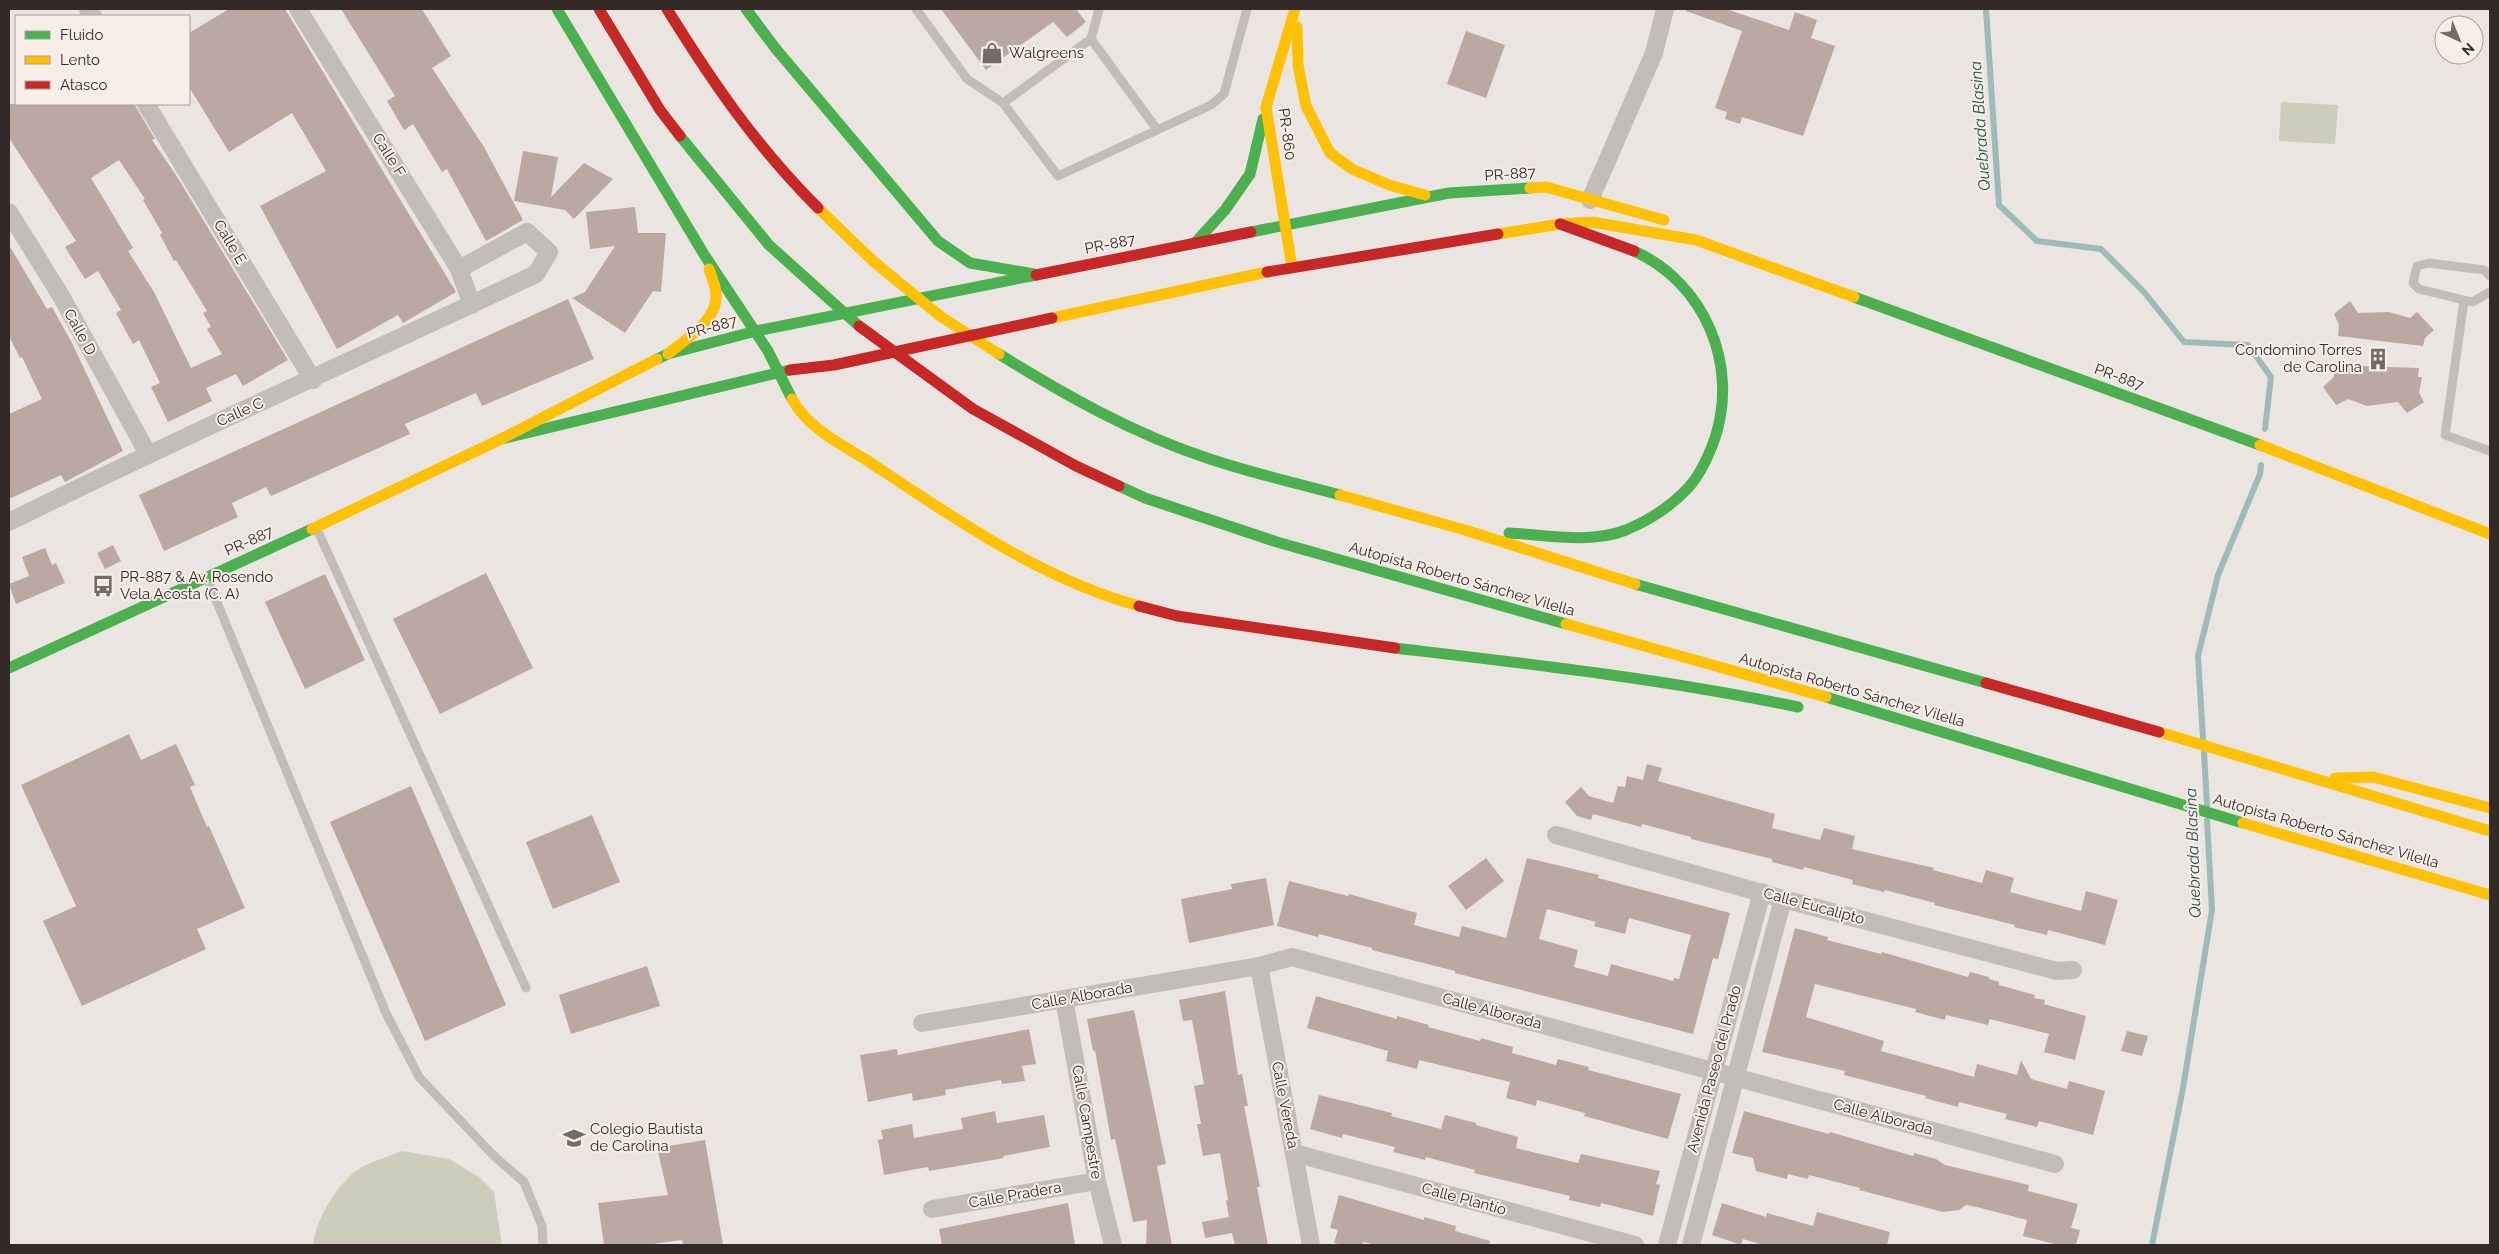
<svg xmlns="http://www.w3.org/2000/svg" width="2499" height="1254" viewBox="0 0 2499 1254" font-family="Raleway,sans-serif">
<rect width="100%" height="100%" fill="#eae5e0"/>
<g fill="#cccebb">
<path d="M 2281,102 L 2338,105 L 2335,144 L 2279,141 Z"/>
<path d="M 402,1151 L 449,1159 L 479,1177 L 494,1192 L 502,1245 L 313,1245 C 315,1220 339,1180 362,1167 C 374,1161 389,1156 402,1151 Z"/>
</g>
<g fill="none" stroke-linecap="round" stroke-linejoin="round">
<g stroke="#9ebbb9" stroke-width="6">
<path d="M 1986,9 L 1999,205 L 2037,241 L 2101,249 L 2144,292 L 2184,342 L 2248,345 L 2271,377 L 2265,429"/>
<path d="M 2203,738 L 2198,656 L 2218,575 L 2260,474 L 2261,465"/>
<path d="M 2204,753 L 2207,805"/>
<path d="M 2152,1245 L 2183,1088 L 2212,910 L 2207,820"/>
</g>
</g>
<g fill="#bca8a3" fill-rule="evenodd">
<path d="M 229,9 L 285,9 L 456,292 L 403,323 L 398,315 L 337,349 L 260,206 L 326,171 L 292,113 L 229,152 L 189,87 L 189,33 Z"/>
<path d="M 341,9 L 422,9 L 451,56 L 432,68 L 484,147 L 523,220 L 486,241 L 447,169 L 442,172 L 413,124 L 404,130 L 387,101 L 395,96 Z"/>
<path d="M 941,9 L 1076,9 L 1086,22 L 1067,37 L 1053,22 L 986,70 Z"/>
<path d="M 1687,9 L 1726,9 L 1789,30 L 1795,12 L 1817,20 L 1811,38 L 1835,46 L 1803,136 L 1742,117 L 1740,124 L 1725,119 L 1727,112 L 1715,108 L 1742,31 L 1686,11 Z"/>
<path d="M 1466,31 L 1505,45 L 1486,98 L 1447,84 Z"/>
<path d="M 9,104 L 134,104 L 155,139 L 152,140 L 176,175 L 288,360 L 243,386 L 236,374 L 206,388 L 212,401 L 168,422 L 151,387 L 160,383 L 139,340 L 133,344 L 116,313 L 121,310 L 98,271 L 85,279 L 65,247 L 76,241 L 9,138 ZM 119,160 L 145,199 L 143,200 L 162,233 L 160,235 L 174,261 L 176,260 L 207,311 L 203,313 L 211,327 L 207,329 L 222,354 L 191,368 L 154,292 L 128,251 L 133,248 L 91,178 Z"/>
<path d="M 523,151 L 558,157 L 551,197 L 584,163 L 613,179 L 574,219 L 565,210 L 514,201 Z"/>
<path d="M 635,207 L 638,233 L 666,233 L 661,292 L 653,291 L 625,333 L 572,298 L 585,292 L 615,246 L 590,249 L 586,212 Z"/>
<path d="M 9,245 L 47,309 L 52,307 L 71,341 L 123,451 L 65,482 L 61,475 L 9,499 L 9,414 L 42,399 L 22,357 L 20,358 L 9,336 Z"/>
<path d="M 568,299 L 594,359 L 482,406 L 476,393 L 405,424 L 410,434 L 271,496 L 266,487 L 232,503 L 238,517 L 164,551 L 139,495 Z"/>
<path d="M 2350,301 L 2358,313 L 2389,312 L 2410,318 L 2417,312 L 2434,330 L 2425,338 L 2423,346 L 2338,336 L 2339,325 L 2334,314 Z"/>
<path d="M 2334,365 L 2419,368 L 2418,377 L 2422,377 L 2419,393 L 2424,402 L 2407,413 L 2398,402 L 2367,406 L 2348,399 L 2336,405 L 2323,387 L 2334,377 Z"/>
<path d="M 113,545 L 121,561 L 105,569 L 97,553 Z"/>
<path d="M 45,548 L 52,565 L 56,563 L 65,583 L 16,604 L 9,584 L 29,576 L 22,557 Z"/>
<path d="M 486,573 L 533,668 L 440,714 L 393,619 Z"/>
<path d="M 325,574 L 365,660 L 305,689 L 265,602 Z"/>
<path d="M 129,734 L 141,760 L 176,744 L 195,785 L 190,787 L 207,827 L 209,826 L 245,908 L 197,929 L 206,949 L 82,1006 L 43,921 L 76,906 L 21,785 Z"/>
<path d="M 1647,764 L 1662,768 L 1658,781 L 1775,814 L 1772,828 L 1820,840 L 1824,828 L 1855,836 L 1852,849 L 1934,868 L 1933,870 L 1982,883 L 1986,870 L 2014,878 L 2010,892 L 2081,911 L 2086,891 L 2118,900 L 2105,945 L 2048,930 L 2047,935 L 2014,927 L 2015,925 L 1934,905 L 1935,903 L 1885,890 L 1884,892 L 1852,884 L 1853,880 L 1804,867 L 1803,870 L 1772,862 L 1772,859 L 1691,839 L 1691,837 L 1642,824 L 1641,827 L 1593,814 L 1591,820 L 1577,816 L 1565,802 L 1581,787 L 1589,796 L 1613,803 L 1618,786 L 1625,787 L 1627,776 L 1643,780 Z"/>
<path d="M 411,786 L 506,1005 L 425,1041 L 330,822 Z"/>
<path d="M 592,815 L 620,882 L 553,909 L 526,842 Z"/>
<path d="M 1486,858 L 1504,881 L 1466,910 L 1448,886 Z"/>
<path d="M 1527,858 L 1599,875 L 1598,878 L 1730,913 L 1718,959 L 1713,958 L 1693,1034 L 1455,973 L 1455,971 L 1372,950 L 1372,948 L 1319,934 L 1318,937 L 1277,926 L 1289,881 L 1348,896 L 1349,894 L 1417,913 L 1414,925 L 1459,937 L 1462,926 L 1506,938 ZM 1547,909 L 1596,922 L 1594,926 L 1625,934 L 1629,918 L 1691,935 L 1679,979 L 1674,978 L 1673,981 L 1611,964 L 1608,976 L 1574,967 L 1578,950 L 1539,939 Z"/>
<path d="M 1266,878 L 1274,925 L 1189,943 L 1181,899 L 1232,889 L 1231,884 Z"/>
<path d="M 1795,928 L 1828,937 L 1827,940 L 1881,954 L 1882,952 L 1968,977 L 1970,972 L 1989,977 L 1989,979 L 1999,982 L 1999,985 L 2035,995 L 2034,998 L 2045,1000 L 2044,1004 L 2086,1016 L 2075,1060 L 2044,1052 L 2049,1034 L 1990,1019 L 1988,1025 L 1946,1015 L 1945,1020 L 1915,1012 L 1916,1009 L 1815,984 L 1806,1017 L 1884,1041 L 1881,1051 L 1974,1077 L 1977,1064 L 2017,1075 L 2021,1060 L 2031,1079 L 2067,1089 L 2069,1081 L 2105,1091 L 2093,1135 L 2039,1121 L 2037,1127 L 2005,1119 L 2007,1114 L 1959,1102 L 1958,1107 L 1925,1098 L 1926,1096 L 1844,1075 L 1845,1071 L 1762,1052 Z"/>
<path d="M 647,966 L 660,1006 L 571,1034 L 559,995 Z"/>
<path d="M 1225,991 L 1238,1075 L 1242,1074 L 1248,1106 L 1244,1106 L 1260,1187 L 1257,1187 L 1268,1245 L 1235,1245 L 1232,1233 L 1205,1238 L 1202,1222 L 1229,1217 L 1226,1201 L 1228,1200 L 1220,1153 L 1203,1156 L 1197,1124 L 1201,1124 L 1194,1086 L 1204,1084 L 1192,1020 L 1183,1021 L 1179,1000 Z"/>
<path d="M 1316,996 L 1397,1019 L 1397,1016 L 1429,1025 L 1428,1027 L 1480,1041 L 1481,1038 L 1513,1047 L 1512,1053 L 1556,1065 L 1558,1059 L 1589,1067 L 1588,1070 L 1681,1094 L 1668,1139 L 1584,1116 L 1585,1113 L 1537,1100 L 1536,1106 L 1506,1098 L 1510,1082 L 1419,1060 L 1417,1069 L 1386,1061 L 1388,1051 L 1307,1028 Z"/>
<path d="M 1134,1010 L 1166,1164 L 1157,1166 L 1172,1245 L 1146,1245 L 1147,1220 L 1133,1222 L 1115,1139 L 1111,1140 L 1095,1050 L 1093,1051 L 1087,1019 Z"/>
<path d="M 1029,1029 L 1036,1064 L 1022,1066 L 1025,1081 L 1002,1084 L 1001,1080 L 945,1090 L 946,1095 L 913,1101 L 912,1093 L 868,1102 L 860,1055 L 897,1049 L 898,1055 Z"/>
<path d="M 2127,1031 L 2148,1036 L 2142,1056 L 2121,1051 Z"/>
<path d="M 1319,1095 L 1392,1113 L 1391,1116 L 1441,1129 L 1445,1115 L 1476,1123 L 1476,1125 L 1518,1137 L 1516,1148 L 1578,1163 L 1581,1154 L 1660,1171 L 1656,1184 L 1660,1185 L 1653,1216 L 1601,1203 L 1600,1207 L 1569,1200 L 1570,1196 L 1474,1173 L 1475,1170 L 1426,1157 L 1425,1160 L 1393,1152 L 1395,1147 L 1343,1134 L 1342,1138 L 1310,1129 Z"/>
<path d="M 995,1111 L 997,1123 L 1044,1115 L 1050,1147 L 1003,1156 L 1004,1158 L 929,1171 L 928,1167 L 884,1175 L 878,1140 L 883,1139 L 881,1130 L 912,1124 L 914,1138 L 963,1129 L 961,1118 Z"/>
<path d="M 1744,1111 L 1829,1134 L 1830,1132 L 1913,1156 L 1914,1153 L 1936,1159 L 1945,1165 L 2029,1185 L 2028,1191 L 2078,1204 L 2071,1228 L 2080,1230 L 2076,1245 L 2058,1245 L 2023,1236 L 2027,1220 L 1977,1207 L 1966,1205 L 1959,1210 L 1943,1212 L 1859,1190 L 1860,1188 L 1809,1175 L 1808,1179 L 1788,1174 L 1787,1179 L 1756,1171 L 1753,1158 L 1732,1153 Z"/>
<path d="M 705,1140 L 723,1245 L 683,1245 L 682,1240 L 646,1245 L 604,1245 L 598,1203 L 668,1195 L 657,1148 Z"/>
<path d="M 1339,1195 L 1424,1220 L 1424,1217 L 1456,1226 L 1455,1231 L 1490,1241 L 1489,1245 L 1376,1245 L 1363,1242 L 1362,1245 L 1343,1245 L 1334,1243 L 1338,1230 L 1330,1228 Z"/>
<path d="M 1068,1203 L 1075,1245 L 942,1245 L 939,1229 Z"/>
<path d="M 1722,1203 L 1766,1217 L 1767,1213 L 1813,1226 L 1817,1212 L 1890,1232 L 1887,1245 L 1763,1245 L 1743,1239 L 1741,1245 L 1712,1235 Z"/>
</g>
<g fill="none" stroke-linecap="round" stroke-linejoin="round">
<g stroke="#c3bdb9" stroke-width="9">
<path d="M 916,9 L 967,79 L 1003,103"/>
<path d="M 1091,39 L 1099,9"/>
<path d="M 1156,128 L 1091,39 L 1003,103 L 1058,176 L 1211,105 L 1224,94 L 1247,9"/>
<path d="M 2490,276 L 2484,270 L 2429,263 L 2417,266 L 2413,283 L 2419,289 L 2472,302 L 2490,292"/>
<path d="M 2464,301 L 2445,435 L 2490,451"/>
<path d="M 316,527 L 526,988"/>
<path d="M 207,578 L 386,1013 L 419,1077 L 494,1156 L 524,1182 L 542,1226 L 543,1245"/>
</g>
<g stroke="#c3bdb9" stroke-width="18">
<path d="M 88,9 L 93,16"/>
<path d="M 298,9 L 459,269 L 472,305"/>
<path d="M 146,104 L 313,380"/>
<path d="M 1590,200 L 1654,53 L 1665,9"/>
<path d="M 9,212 L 61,296 L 148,454"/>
<path d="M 9,522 C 183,436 360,357 536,274 L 549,252 L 527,232 L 459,269"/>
<path d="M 1556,835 L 1783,899 L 2057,971 L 2073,970"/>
<path d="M 1259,966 L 1311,1245"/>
<path d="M 1064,999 L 1097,1181 L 1113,1245"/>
<path d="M 922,1023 L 1259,966 L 1292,957 L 2055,1164"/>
<path d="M 1294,1153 L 1635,1245"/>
<path d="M 932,1209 L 1097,1181"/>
<path d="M 1667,1245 L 1762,892"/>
<path d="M 1691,1245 L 1783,899"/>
</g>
<g stroke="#4caf50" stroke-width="11">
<path d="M 557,9 L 705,256 L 768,351 L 792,399"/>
<path d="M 746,9 L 776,49 L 938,241 L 970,263 L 1034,274"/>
<path d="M 680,136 L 769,245 L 859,326"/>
<path d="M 1251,232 L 1449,193 L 1530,188"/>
<path d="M 1195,243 L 1225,210 L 1250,174 L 1263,119"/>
<path d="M 1854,297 L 2260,445"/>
<path d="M 999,354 C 1065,395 1134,434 1207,458 C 1251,473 1296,483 1340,495"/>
<path d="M 657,359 L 668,354 L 756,331 L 1036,275"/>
<path d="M 501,439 L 790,370"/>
<path d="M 1119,486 L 1145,498 L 1277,542 L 1566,624"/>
<path d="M 1509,533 C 1547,535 1590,544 1626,530 C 1650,520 1671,506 1688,488 C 1701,474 1709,455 1715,438 C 1739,365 1705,283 1634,251"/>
<path d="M 1635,584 L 1986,683"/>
<path d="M 1395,648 C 1530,664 1665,679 1798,707"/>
<path d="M 9,668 L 312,529"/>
<path d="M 1826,697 L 2243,823"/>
</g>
<g stroke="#ffc107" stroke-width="11">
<path d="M 1297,27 L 1298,65 L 1306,106 L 1330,153 L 1352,169 L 1389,185 L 1425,195"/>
<path d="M 1530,188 L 1546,187 L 1664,220"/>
<path d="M 818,208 L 873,261 L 940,316 L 999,354"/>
<path d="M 1498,234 L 1560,224 L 1592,222 L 1696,240 L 1854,297"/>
<path d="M 1292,267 L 1266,107 L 1295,9"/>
<path d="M 1052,318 L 1267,272"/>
<path d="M 668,354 C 687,338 719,320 716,292 C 715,284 711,276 709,269"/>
<path d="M 792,399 C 808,429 843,445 871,463 C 955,519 1041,579 1139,606"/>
<path d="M 2260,445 L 2490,534"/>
<path d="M 1340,495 L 1465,530 L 1635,584"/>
<path d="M 312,529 L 501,439 L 657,359"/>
<path d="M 1566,624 L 1826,697"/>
<path d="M 2159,732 L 2490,831"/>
<path d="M 2335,778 L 2373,777 L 2490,808"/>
<path d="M 2243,823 L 2490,895"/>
</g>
<g stroke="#c62828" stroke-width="11">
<path d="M 599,9 L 660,110 L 680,136"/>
<path d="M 667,9 C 713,83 756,146 818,208"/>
<path d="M 1560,224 L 1634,251"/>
<path d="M 1267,272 L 1498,234"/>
<path d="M 1036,275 L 1251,232"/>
<path d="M 859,326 L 973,409 L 1076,466 L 1119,486"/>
<path d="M 790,370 L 834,365 L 1052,318"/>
<path d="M 1139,606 L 1177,616 L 1395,648"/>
<path d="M 1986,683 L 2159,732"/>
</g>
</g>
<defs>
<g id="shop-bare" transform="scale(1.725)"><path d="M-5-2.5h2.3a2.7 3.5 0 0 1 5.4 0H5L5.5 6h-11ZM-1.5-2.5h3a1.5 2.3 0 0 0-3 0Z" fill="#736b68" stroke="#f7eee7" stroke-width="2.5" paint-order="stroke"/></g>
<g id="building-bare" transform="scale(1.725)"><path d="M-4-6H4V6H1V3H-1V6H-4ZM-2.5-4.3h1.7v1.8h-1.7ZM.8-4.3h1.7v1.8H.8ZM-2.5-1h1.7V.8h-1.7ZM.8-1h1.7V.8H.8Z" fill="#736b68" stroke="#f7eee7" stroke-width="2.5" paint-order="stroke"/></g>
<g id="bus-bare" transform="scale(1.725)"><path d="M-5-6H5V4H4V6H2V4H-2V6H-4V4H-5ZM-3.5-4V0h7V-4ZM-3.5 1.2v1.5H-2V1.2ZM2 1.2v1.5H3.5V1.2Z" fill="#736b68" stroke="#f7eee7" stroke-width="2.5" paint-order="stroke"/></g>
<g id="university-bare" transform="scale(1.725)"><path d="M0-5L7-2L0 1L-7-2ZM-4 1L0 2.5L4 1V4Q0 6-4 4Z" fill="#736b68" stroke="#f7eee7" stroke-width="2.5" paint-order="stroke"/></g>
</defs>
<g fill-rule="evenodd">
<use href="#shop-bare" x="992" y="53"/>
<use href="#building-bare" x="2378" y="359"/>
<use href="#bus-bare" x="103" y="586"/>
<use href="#university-bare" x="574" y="1138"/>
</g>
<g text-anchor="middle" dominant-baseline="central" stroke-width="4" stroke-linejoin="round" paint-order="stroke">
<g font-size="15" fill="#332a27" stroke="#f7eee7" text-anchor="start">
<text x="1009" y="53">Walgreens</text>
<text x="2362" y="350" text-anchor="end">Condomino Torres<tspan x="2362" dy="17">de Carolina</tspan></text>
<text x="120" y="577">PR-887 &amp; Av. Rosendo<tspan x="120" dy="17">Vela Acosta (C. A)</tspan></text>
<text x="590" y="1129">Colegio Bautista<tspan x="590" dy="17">de Carolina</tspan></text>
</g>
<g font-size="15" fill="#332a27" stroke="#f7eee7">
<text transform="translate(1287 134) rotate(82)">PR-860</text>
<text transform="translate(389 155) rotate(58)">Calle F</text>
<text transform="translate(1510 174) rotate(-4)">PR-887</text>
<text transform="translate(230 242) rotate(59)">Calle E</text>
<text transform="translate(1110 244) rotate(-11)">PR-887</text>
<text transform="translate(712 327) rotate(-15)">PR-887</text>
<text transform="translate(80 332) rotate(61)">Calle D</text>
<text transform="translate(2119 377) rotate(20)">PR-887</text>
<text transform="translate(240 412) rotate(-24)">Calle C</text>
<text transform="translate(249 541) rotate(-24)">PR-887</text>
<text transform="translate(1462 579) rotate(16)">Autopista Roberto Sánchez Vilella</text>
<text transform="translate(1852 690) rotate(16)">Autopista Roberto Sánchez Vilella</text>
<text transform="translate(2326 831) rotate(16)">Autopista Roberto Sánchez Vilella</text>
<text transform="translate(1814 906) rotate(15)">Calle Eucalipto</text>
<text transform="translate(1082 996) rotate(-10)">Calle Alborada</text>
<text transform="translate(1492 1011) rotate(15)">Calle Alborada</text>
<text transform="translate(1714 1069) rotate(-75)">Avenida Paseo del Prado</text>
<text transform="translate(1285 1105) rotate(79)">Calle Vereda</text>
<text transform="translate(1883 1117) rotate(15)">Calle Alborada</text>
<text transform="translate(1087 1122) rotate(80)">Calle Campestre</text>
<text transform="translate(1015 1195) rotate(-10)">Calle Pradera</text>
<text transform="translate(1464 1199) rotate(15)">Calle Plantío</text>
</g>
<g font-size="16" font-style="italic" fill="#215050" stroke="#f7eee7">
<text transform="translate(1980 126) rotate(-94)">Quebrada Blasina</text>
<text transform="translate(2193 853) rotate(-92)">Quebrada Blasina</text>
</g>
</g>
<rect width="2499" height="1254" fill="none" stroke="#332a27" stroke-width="20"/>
<rect x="15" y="15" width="175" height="90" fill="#f7eee7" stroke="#a9a09a"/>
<rect x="25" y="31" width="25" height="8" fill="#4caf50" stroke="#a9a09a"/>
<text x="60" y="40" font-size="15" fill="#332a27">Fluido</text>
<rect x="25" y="56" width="25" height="8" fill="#ffc107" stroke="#a9a09a"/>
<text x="60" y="65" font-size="15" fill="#332a27">Lento</text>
<rect x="25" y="81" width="25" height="8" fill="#c62828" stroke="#a9a09a"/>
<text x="60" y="90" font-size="15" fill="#332a27">Atasco</text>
<g transform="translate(2459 40) rotate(136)"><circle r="24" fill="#f7eee7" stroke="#a9a09a"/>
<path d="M0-4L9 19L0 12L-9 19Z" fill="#736b68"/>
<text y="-8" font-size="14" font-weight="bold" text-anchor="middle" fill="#332a27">N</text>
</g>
</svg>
